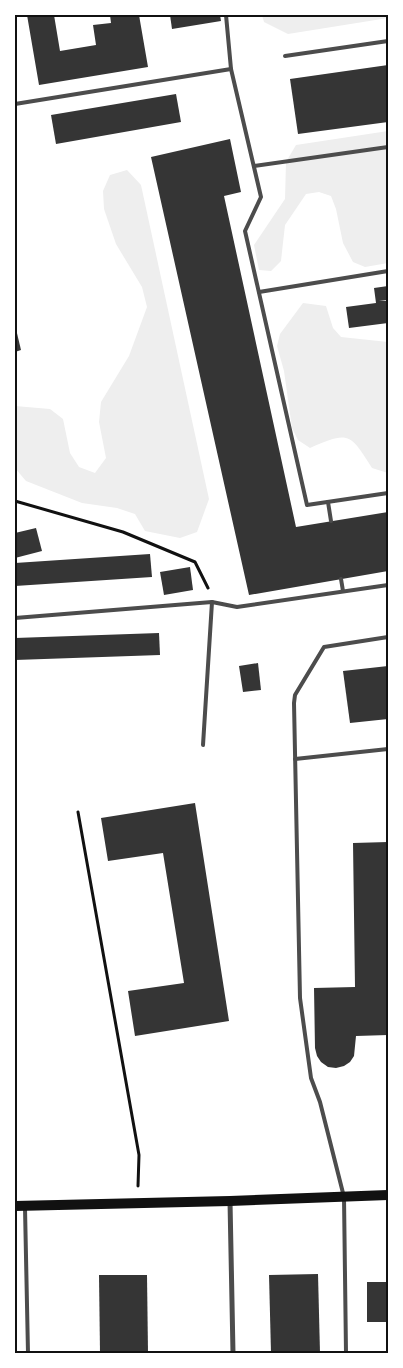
<svg xmlns="http://www.w3.org/2000/svg" width="403" height="1368" viewBox="0 0 403 1368" font-family="Manrope,sans-serif">
<rect width="100%" height="100%" fill="#fff"/>
<g fill="#eee">
<path d="M 262,15 L 388,15 L 388,18 L 288,34 L 264,22 Z"/>
<path d="M 388,131 L 388,263 L 365,267 L 353,262 L 343,243 L 336,209 L 331,196 L 319,192 L 306,194 L 285,225 L 281,261 L 271,271 L 259,270 L 254,245 L 285,199 L 286,162 L 296,145 Z"/>
<path d="M 127,170 L 141,185 L 209,499 L 197,532 L 180,538 L 145,531 L 135,514 L 117,508 L 82,503 L 26,481 L 15,468 L 15,406 L 50,409 L 63,419 L 70,453 L 79,467 L 95,473 L 106,458 L 99,422 L 101,402 L 129,356 L 147,307 L 142,287 L 116,244 L 104,209 L 103,191 L 110,175 Z"/>
<path d="M 303,303 L 326,306 L 333,328 L 341,337 L 388,342 L 388,473 L 372,468 C 350,433 349,431 310,448 L 298,440 L 292,428 L 284,371 L 277,346 L 280,334 Z"/>
</g>
<g fill="#353535">
<path d="M 27,15 L 54,15 L 60,51 L 96,45 L 93,25 L 111,23 L 110,15 L 139,15 L 148,67 L 39,85 Z"/>
<path d="M 170,15 L 220,15 L 221,21 L 172,29 Z"/>
<path d="M 388,65 L 388,122 L 298,134 L 290,79 Z"/>
<path d="M 176,94 L 181,122 L 56,144 L 51,115 Z"/>
<path d="M 230,139 L 241,192 L 224,196 L 296,527 L 388,512 L 388,571 L 249,595 L 151,157 Z"/>
<path d="M 388,286 L 388,300 L 379,301 L 388,301 L 388,323 L 349,328 L 346,307 L 376,303 L 374,288 Z"/>
<path d="M 16,329 L 21,350 L 15,352 L 15,330 Z"/>
<path d="M 36,528 L 42,551 L 15,558 L 15,533 Z"/>
<path d="M 150,554 L 152,577 L 15,586 L 15,563 Z"/>
<path d="M 190,567 L 193,590 L 164,595 L 160,572 Z"/>
<path d="M 159,633 L 160,655 L 15,660 L 15,638 Z"/>
<path d="M 258,663 L 261,690 L 243,692 L 239,666 Z"/>
<path d="M 388,666 L 388,719 L 350,723 L 343,671 Z"/>
<path d="M 195,803 L 229,1021 L 135,1036 L 128,991 L 184,983 L 163,853 L 108,861 L 101,818 Z"/>
<path d="M 388,842 L 388,1035 L 356,1036 L 354,1056 L 350,1062 L 344,1066 L 336,1068 L 328,1067 L 321,1062 L 317,1056 L 315,1048 L 314,988 L 355,987 L 353,843 Z"/>
<path d="M 318,1274 L 320,1353 L 271,1353 L 269,1275 Z"/>
<path d="M 99,1275 L 147,1275 L 148,1353 L 100,1353 Z"/>
<rect x="367" y="1282" width="21" height="40"/>
</g>
<g fill="none" stroke-linecap="round" stroke-linejoin="round">
<g stroke="#111" stroke-width="3">
<path d="M 15,501 L 123,532 L 195,562 L 208,588"/>
<path d="M 78,812 L 139,1155 L 138,1186"/>
</g>
<g stroke="#4c4c4c" stroke-width="4">
<path d="M 226,15 L 231,69 L 261,197 L 245,231 L 307,505 L 388,493"/>
<path d="M 285,56 L 388,41"/>
<path d="M 15,104 L 231,69"/>
<path d="M 254,166 L 388,147"/>
<path d="M 259,292 L 388,271"/>
<path d="M 328,502 L 331,521"/>
<path d="M 341,579 L 343,591"/>
<path d="M 15,618 L 212,602 L 237,607 L 388,585"/>
<path d="M 203,745 L 212,602"/>
<path d="M 295,759 L 388,749"/>
<path d="M 25,1208 L 28,1353"/>
<path d="M 346,1353 L 344,1197 L 320,1102 L 311,1078 L 300,998 L 294,703 L 295,695 L 324,647 L 388,637"/>
</g>
<path stroke="#4c4c4c" stroke-width="5" d="M 230,1201 L 233,1353"/>
<path stroke="#111" stroke-width="10" d="M 15,1206 L 230,1201 L 388,1195"/>
</g>
<rect width="403" height="1368" fill="none" stroke="#ffffff" stroke-width="32"/>
<rect x="16" y="16" width="371" height="1336" fill="none" stroke="#111" stroke-width="2"/>
</svg>
